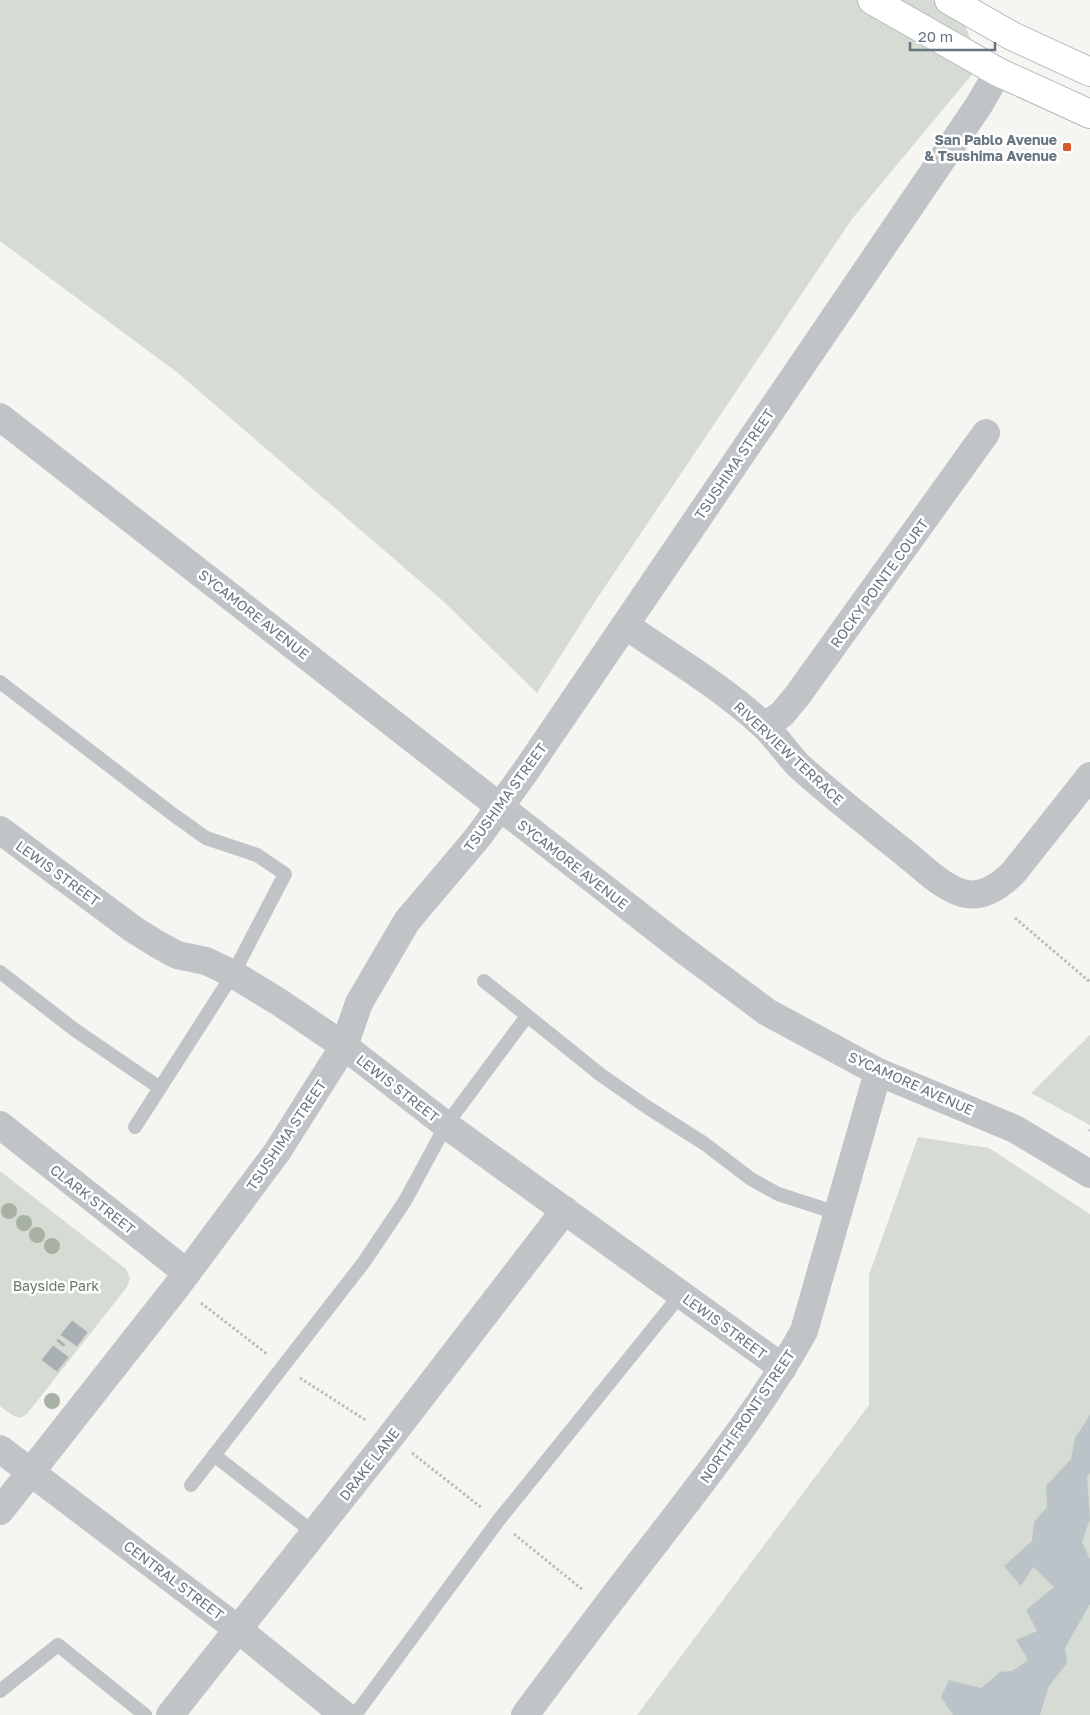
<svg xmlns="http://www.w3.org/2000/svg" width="1090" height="1715" viewBox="0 0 1090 1715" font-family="'Golos Text',sans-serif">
<rect width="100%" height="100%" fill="#f5f5f2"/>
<g fill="#d6dcd3">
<path d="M 0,0 L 951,0 L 959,5 L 979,66 L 852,219 L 594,603 L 537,693 L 443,601 L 178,373 L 0,241 Z"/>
<path d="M 1090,1035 L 1090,1125 L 1031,1093 Z"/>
<path d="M 918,1137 L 989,1148 L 1090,1214 L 1090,1715 L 637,1715 L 869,1405 L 869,1275 Z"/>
<path d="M 0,1171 L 126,1269 L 130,1278 L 127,1287 L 27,1414 L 20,1418 L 12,1415 L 0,1406 Z"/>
</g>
<path fill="#bac4c8" d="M 1090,1415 L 1090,1472 L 1087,1478 L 1090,1519 L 1082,1542 L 1090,1559 L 1090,1604 L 1065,1648 L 1067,1663 L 1049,1686 L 1040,1715 L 953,1715 L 941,1697 L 949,1680 L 981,1688 L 1000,1672 L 1012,1671 L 1028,1660 L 1016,1640 L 1037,1631 L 1026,1610 L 1054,1587 L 1033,1567 L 1021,1586 L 1004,1566 L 1032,1541 L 1034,1522 L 1047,1507 L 1046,1486 L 1071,1459 L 1075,1438 Z"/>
<g fill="#a8b0b4" stroke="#d6d6d4">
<path d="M 72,1320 L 88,1332 L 77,1347 L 60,1335 Z"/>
<path d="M 58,1338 L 66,1345 L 63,1347 L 56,1341 Z"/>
<path d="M 53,1345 L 69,1357 L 57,1372 L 41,1360 Z"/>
</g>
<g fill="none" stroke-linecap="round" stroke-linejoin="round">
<g stroke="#b4b8bb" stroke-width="30">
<g id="primary">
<path d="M 872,0 L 998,72 L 1090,114"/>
<path d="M 949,0 L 1012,36 L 1090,72"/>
</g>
</g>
<g stroke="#babcbe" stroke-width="3" stroke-dasharray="2.5 2.5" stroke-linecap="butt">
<path d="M 1015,918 L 1090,982"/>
<path d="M 1089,1131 L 1090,1130"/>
<path d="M 201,1303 L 267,1354"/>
<path d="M 300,1378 L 367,1421"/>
<path d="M 412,1453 L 482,1508"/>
<path d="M 514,1534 L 583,1590"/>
</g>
<g stroke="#c0c4c7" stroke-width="14">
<path d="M 0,682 L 171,813 L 206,838 L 257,855 L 285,874 L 233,974 L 135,1127"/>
<path d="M 0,972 L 75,1030 L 160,1088"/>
<path d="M 484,981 L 601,1075 L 647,1107 L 705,1144 L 751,1179 L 778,1194 L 837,1213"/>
<path d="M 214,1455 L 314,1533"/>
<path d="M 191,1485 L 364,1262 L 405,1201 L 446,1125 L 527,1016"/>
<path d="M 0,1691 L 58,1645 L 145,1715"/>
<path d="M 355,1715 L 498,1521 L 681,1294"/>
</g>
<g stroke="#c0c4c7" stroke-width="28">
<path d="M 625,625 C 671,657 722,687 763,725 C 776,737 786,752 798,765 C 833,797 870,825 906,854 C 923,868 941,886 962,893 C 982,899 999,887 1013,873 L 1090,776"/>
<path d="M 765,726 L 782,714 L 797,696 L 986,433"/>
<path d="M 0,830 L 133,929 L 157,944 L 177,955 L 206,961 L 233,974 L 279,1002 L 344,1046 L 446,1125 L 783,1368"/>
<path d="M 0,1125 L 187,1273"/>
<path d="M 0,1449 L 239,1630 L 344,1715"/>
<path d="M 170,1715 L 391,1436 L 565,1210"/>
<path d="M 525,1715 C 568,1657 611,1599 656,1542 C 708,1474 762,1407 804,1331 L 878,1072"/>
</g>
<g stroke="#c0c4c7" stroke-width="28">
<path d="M 0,417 L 681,948 L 767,1012 L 878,1072 L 1015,1129 L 1090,1174"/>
<path d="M 0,1511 L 178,1285 L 277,1152 L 344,1046 L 359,1003 L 407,921 L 478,837 L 525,772 L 979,105 L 998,72"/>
</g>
<use href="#primary" stroke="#fff" stroke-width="28"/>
</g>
<g fill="#a7b1a4">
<circle cx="9" cy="1211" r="8"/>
<circle cx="24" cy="1223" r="8"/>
<circle cx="37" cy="1235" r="8"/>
<circle cx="52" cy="1246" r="8"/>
<circle cx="52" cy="1401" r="8"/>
</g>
<rect fill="#d9572d" stroke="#fff" stroke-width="2" x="1062" y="142" width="10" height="10" rx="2.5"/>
<g text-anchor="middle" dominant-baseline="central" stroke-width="5" stroke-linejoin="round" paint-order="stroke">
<g font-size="14" font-weight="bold" fill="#667581" stroke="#fff" text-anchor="end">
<text x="1057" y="139">San Pablo Avenue<tspan x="1057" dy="16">&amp; Tsushima Avenue</tspan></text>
</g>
<g font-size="14" fill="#667581" stroke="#fff">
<text transform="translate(734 464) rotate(-56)">TSUSHIMA STREET</text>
<text transform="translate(879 583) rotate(-54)">ROCKY POINTE COURT</text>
<text transform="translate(254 614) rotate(38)">SYCAMORE AVENUE</text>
<text transform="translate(789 753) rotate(43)">RIVERVIEW TERRACE</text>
<text transform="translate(505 797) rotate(-54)">TSUSHIMA STREET</text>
<text transform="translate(573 864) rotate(38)">SYCAMORE AVENUE</text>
<text transform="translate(58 873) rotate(36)">LEWIS STREET</text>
<text transform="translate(911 1083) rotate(24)">SYCAMORE AVENUE</text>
<text transform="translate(398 1088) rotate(38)">LEWIS STREET</text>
<text transform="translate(286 1135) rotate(-56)">TSUSHIMA STREET</text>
<text transform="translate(93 1199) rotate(38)">CLARK STREET</text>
<text transform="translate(725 1326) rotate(36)">LEWIS STREET</text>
<text transform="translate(747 1416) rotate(-56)">NORTH FRONT STREET</text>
<text transform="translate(369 1464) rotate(-52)">DRAKE LANE</text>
<text transform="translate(174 1580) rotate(37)">CENTRAL STREET</text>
</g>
<g font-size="14" fill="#687964" stroke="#fff">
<text x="56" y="1285">Bayside Park</text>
</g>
</g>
<path d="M910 42v8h85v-8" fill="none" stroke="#667581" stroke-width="2.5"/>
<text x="918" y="42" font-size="15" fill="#667581" stroke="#ffffff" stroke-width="4" paint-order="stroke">20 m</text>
</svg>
